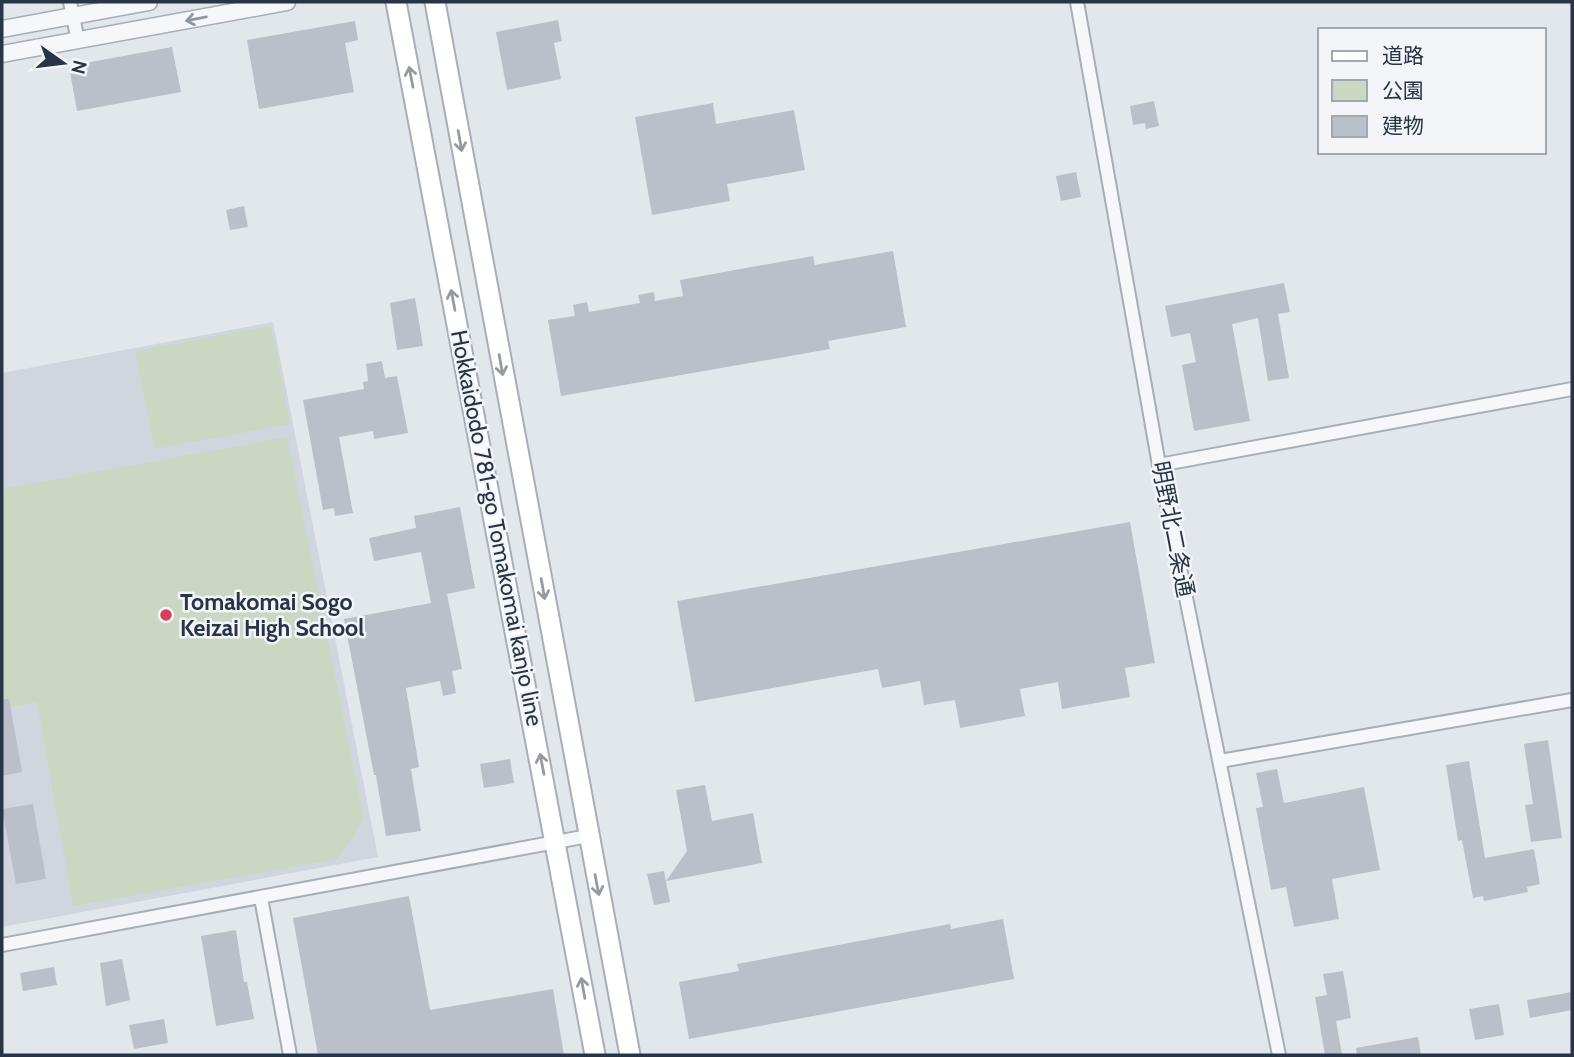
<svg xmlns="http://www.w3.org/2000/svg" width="1574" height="1057" viewBox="0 0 1574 1057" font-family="Cabin,'Noto Sans JP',sans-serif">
<rect width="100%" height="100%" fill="#e2e7ec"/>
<path fill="#d0d6de" d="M 273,322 L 378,857 L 2,927 L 2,373 Z"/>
<g fill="#c9d7c3">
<path d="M 271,326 L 290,424 L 155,449 L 135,351 Z"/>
<path d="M 287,437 L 364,819 L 338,859 L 73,906 L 37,702 L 2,708 L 2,489 Z"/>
</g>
<g fill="#b9c0ca">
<path d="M 558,20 L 562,41 L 554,43 L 561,79 L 507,90 L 496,32 Z"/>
<path d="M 355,21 L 358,40 L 345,43 L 354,92 L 259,109 L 247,40 Z"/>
<path d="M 172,47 L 181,92 L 77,111 L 69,66 Z"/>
<path d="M 1154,101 L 1159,126 L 1146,129 L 1145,123 L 1133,125 L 1130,106 Z"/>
<path d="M 713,103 L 716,124 L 794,110 L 805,170 L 727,184 L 730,201 L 652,215 L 635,117 Z"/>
<path d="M 1076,172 L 1081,197 L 1061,201 L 1056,176 Z"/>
<path d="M 244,206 L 248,227 L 230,230 L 226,210 Z"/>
<path d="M 893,251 L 906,327 L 828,341 L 830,349 L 561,396 L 548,320 L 575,316 L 573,305 L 587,302 L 589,312 L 640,303 L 638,295 L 654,292 L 655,301 L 683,296 L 680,280 L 813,256 L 815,265 Z"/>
<path d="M 1284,283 L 1290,312 L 1278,314 L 1289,378 L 1268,381 L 1258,318 L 1232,324 L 1250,421 L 1194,431 L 1182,365 L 1196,362 L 1190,333 L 1171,337 L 1165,306 Z"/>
<path d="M 415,298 L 423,346 L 397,350 L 390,303 Z"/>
<path d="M 382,361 L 385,378 L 397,376 L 408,433 L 374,439 L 373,431 L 339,437 L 353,513 L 335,516 L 334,508 L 323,510 L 303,400 L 364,389 L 363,382 L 368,381 L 366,364 Z"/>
<path d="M 460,507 L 475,588 L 447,594 L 462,669 L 452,671 L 456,693 L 443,696 L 440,681 L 406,688 L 419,767 L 411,769 L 421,831 L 386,836 L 376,775 L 374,775 L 344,619 L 431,603 L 421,552 L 374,561 L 369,538 L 416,528 L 414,516 Z"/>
<path d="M 1130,522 L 1155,663 L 1125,668 L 1130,697 L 1062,709 L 1058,682 L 1020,689 L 1025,716 L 960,728 L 955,700 L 924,705 L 920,681 L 882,688 L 878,669 L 695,702 L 677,601 Z"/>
<path d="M 2,699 L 9,699 L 22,772 L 2,776 Z"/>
<path d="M 1548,740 L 1562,838 L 1531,842 L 1525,805 L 1533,804 L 1524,744 Z"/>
<path d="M 510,759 L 514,783 L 484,788 L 480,764 Z"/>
<path d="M 1469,761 L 1485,858 L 1534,849 L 1540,884 L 1527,887 L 1528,892 L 1484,901 L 1483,896 L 1473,898 L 1462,840 L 1458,841 L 1446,765 Z"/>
<path d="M 1277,769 L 1284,803 L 1364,787 L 1380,870 L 1332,879 L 1339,919 L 1294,927 L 1286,887 L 1271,890 L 1256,808 L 1263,807 L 1256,773 Z"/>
<path d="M 705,785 L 712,821 L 753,813 L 762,863 L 666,881 L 687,851 L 676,790 Z"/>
<path d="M 33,804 L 46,879 L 16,884 L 2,809 Z"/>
<path d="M 664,871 L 670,902 L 654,905 L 647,874 Z"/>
<path d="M 409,896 L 430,1010 L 553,989 L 564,1055 L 318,1055 L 293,918 Z"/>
<path d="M 1003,919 L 1014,979 L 689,1039 L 679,982 L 739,971 L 737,964 L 950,924 L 951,929 Z"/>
<path d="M 236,930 L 244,982 L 247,982 L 254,1019 L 216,1026 L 201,936 Z"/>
<path d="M 122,959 L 130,1000 L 106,1006 L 100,963 Z"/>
<path d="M 54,967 L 57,985 L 23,991 L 20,973 Z"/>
<path d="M 1343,971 L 1351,1018 L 1336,1021 L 1342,1055 L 1325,1055 L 1315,997 L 1327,995 L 1323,974 Z"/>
<path d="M 1572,992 L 1572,1010 L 1530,1018 L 1527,1000 Z"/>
<path d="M 1499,1004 L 1504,1035 L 1475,1040 L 1469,1009 Z"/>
<path d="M 164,1019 L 168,1043 L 134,1049 L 129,1025 Z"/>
<path d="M 1418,1037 L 1421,1055 L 1357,1055 L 1356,1048 Z"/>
</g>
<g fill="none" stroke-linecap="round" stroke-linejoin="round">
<g stroke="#a6aeb7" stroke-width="16">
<g id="minor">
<path d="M 70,2 L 78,41"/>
<path d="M 1077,2 L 1159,465 L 1279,1055"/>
<path d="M 1159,465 L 1572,389"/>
<path d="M 1220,761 L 1572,700"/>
<path d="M 261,898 L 290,1055"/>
<path d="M 2,945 L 588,836"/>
</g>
</g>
<g stroke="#a6aeb7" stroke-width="19">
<g id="tertiary">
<path d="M 2,29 L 149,2"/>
<path d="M 2,54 L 287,2"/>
</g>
</g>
<g stroke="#a6aeb7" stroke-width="23">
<g id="secondary">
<path d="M 396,2 L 595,1055"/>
<path d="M 435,2 L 630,1055"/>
</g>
</g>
<use href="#minor" stroke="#f6f7fa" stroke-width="12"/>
<use href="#tertiary" stroke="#f6f7fa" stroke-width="16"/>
<use href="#secondary" stroke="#fff" stroke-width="19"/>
</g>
<defs><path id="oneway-shaft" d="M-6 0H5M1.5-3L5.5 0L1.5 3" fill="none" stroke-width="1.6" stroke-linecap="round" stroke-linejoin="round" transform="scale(1.75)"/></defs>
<use stroke="#8f96a0" href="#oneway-shaft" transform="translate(196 19) rotate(169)"/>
<g stroke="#949aa2">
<use href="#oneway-shaft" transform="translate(411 77) rotate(-101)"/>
<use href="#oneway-shaft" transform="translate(460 141) rotate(80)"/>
<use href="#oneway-shaft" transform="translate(453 300) rotate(-101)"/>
<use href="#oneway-shaft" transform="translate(501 365) rotate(80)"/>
<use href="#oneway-shaft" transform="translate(543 589) rotate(80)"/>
<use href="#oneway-shaft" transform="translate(542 764) rotate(-101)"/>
<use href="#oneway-shaft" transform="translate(597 885) rotate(79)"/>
<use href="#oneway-shaft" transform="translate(583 988) rotate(-100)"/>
</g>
<circle fill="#db3d5c" stroke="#f3f5f9" stroke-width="2.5" cx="166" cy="615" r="7"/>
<g text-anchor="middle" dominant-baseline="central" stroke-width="5" stroke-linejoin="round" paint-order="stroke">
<g font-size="23" fill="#283546" stroke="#f3f5f9">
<text transform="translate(497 528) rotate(79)">Hokkaidodo 781-go Tomakomai kanjo line</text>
<text transform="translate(1173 529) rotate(79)">明野北二条通</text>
</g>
<g font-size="23" font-weight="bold" fill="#283546" stroke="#f3f5f9" text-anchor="start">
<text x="180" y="602">Tomakomai Sogo<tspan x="180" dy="26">Keizai High School</tspan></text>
</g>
</g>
<rect width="1574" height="1057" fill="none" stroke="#283546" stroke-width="7"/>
<rect x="1318" y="28" width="228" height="126" fill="#f3f5f9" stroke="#a2a8b1" stroke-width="2"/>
<rect x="1332" y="51" width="35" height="10" fill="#ffffff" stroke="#a2a8b1" stroke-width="2"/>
<text x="1382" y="63" font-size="21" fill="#283546">道路</text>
<rect x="1332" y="80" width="35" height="21" fill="#c9d7c3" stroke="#a2a8b1" stroke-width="2"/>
<text x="1382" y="98" font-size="21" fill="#283546">公園</text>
<rect x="1332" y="116" width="35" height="21" fill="#b9c0ca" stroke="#a2a8b1" stroke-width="2"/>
<text x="1382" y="133" font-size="21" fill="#283546">建物</text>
<g transform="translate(63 63) rotate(104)" stroke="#f3f5f9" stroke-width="5" paint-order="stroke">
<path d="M0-5L12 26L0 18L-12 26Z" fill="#283546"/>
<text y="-10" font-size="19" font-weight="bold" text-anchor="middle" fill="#283546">N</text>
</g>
</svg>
